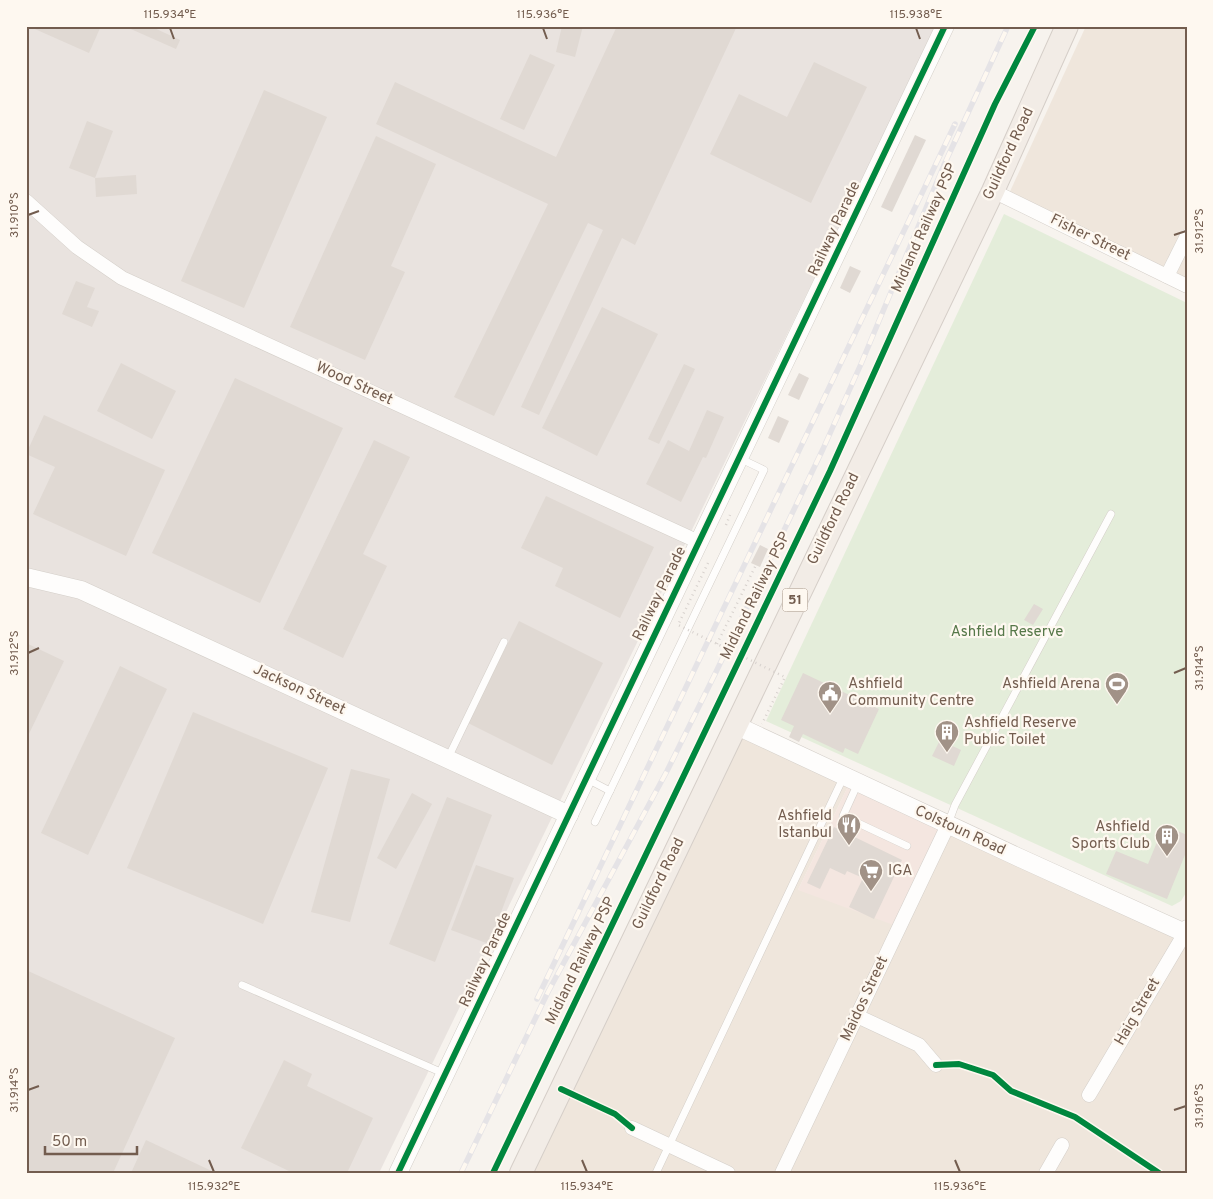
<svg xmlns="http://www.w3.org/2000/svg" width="1213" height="1199" viewBox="0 0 1213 1199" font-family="Overpass,sans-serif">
<rect width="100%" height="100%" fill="#f7f3ee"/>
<g fill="#efe6dc">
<path d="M 1086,26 L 1187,26 L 1187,286 L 1007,198 Z"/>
<path d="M 735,725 L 851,780 L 798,890 L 948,825 L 1187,929 L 1187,1173 L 521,1173 Z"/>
</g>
<path fill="#f4e6e0" d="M 851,780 L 948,825 L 899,927 L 798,890 Z"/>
<path fill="#e9e3df" d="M 26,26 L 937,26 L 379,1173 L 26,1173 Z"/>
<path fill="#e4edda" d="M 1004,214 L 1187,303 L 1187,891 L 1181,901 L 1172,906 L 766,721 Z"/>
<g fill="#e0d9d3">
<path d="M 28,26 L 101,26 L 89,53 Z"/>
<path d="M 124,26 L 150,26 L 180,40 L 176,49 Z"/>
<path d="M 562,26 L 583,26 L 575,57 L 556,52 Z"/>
<path d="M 617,26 L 737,26 L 635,245 L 622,238 L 539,415 L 521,407 L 603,230 L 588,223 L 494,416 L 454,397 L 548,204 L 376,124 L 395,82 L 556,157 Z"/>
<path d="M 530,54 L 555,65 L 524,130 L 500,119 Z"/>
<path d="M 814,62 L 867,87 L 811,203 L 710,154 L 739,94 L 787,117 Z"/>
<path d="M 264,90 L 327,117 L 244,308 L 181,281 Z"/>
<path d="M 87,121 L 113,131 L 95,178 L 69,168 Z"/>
<path d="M 915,135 L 926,140 L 892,212 L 881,207 Z"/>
<path d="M 376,136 L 436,164 L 391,266 L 405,272 L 365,360 L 290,327 Z"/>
<path d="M 136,175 L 137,194 L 96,197 L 95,178 Z"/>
<path d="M 850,266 L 861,271 L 850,293 L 840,288 Z"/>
<path d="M 76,281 L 95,288 L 87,307 L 99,311 L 92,327 L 62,314 Z"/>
<path d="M 602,307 L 658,334 L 597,456 L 542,428 Z"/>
<path d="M 121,363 L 176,391 L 152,439 L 97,411 Z"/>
<path d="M 684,364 L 695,369 L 659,444 L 648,439 Z"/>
<path d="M 799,373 L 809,378 L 799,400 L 788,395 Z"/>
<path d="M 235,378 L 343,428 L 260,603 L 152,553 Z"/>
<path d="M 707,410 L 724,417 L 706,458 L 703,457 L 681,502 L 646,484 L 668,440 L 689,451 Z"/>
<path d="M 44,415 L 165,470 L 126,556 L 33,514 L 55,467 L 26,454 Z"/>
<path d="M 778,416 L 789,421 L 779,443 L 768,438 Z"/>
<path d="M 374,440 L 410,457 L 363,554 L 387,566 L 343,658 L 283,629 Z"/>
<path d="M 546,496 L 654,547 L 620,618 L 555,586 L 563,568 L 521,548 Z"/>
<path d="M 760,545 L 768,549 L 760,567 L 751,563 Z"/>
<path d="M 1034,604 L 1043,609 L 1033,625 L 1024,620 Z"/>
<path d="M 519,621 L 603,663 L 552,765 L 468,723 Z"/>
<path d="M 26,643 L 64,661 L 26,740 Z"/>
<path d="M 120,666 L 167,689 L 88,855 L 41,833 Z"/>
<path d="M 803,673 L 879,709 L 858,754 L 845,748 L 843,753 L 803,734 L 799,742 L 789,737 L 794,726 L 781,720 Z"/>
<path d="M 193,712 L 328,768 L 263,924 L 127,868 Z"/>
<path d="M 940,740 L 961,750 L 954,766 L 932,756 Z"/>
<path d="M 351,769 L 390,779 L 350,922 L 311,912 Z"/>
<path d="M 412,793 L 432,804 L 396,869 L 377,858 Z"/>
<path d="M 447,797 L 492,815 L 435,962 L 389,944 Z"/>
<path d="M 1164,825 L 1187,835 L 1187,850 L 1167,899 L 1106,874 L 1116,851 L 1148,864 Z"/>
<path d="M 834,827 L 902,860 L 874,919 L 849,907 L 863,878 L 847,871 L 845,875 L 830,868 L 820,889 L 807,883 Z"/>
<path d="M 476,865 L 514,878 L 489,944 L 451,930 Z"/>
<path d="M 26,970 L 175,1038 L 113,1173 L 26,1173 Z"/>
<path d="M 284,1060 L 312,1074 L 307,1086 L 373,1118 L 347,1173 L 293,1173 L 241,1148 Z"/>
<path d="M 146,1140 L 216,1173 L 131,1173 Z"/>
</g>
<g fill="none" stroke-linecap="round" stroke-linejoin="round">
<g stroke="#d4cfc9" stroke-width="8">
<g id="service">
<path d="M 448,758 L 504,642"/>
<path d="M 587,779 L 610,791"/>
<path d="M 858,783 L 843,816 L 907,846"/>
<path d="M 595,822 L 764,470 L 739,458"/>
<path d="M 948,824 L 955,805 L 1111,514"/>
<path d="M 242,985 L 445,1074"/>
<path d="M 656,1173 L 844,776"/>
</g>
</g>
<g stroke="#d4cfc9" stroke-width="15">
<g id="minor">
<path d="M 993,191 L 1187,286"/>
<path d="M 26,201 L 77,247 L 122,278 L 699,542"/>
<path d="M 1167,276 L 1187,236"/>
<path d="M 857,1016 L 919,1045 L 936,1065"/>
<path d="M 1089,1095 L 1185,933 L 1187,934"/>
<path d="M 632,1128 L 728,1173"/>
<path d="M 782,1173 L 948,825"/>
<path d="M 1046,1173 L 1062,1145"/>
</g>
</g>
<g stroke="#d4cfc9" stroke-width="19">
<g id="tertiary">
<path d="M 26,577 L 81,590 L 569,815"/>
<path d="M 735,725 L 1020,858 L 1185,933 L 1187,929"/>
<path d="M 398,1173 L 945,26"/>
</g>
</g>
<g stroke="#d5cec8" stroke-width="24">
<path id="trunk" d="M 521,1173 L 993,191 L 1067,26"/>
</g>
<g stroke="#d7d1cd" stroke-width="2.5" stroke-dasharray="1 4" stroke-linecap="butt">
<path d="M 726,525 L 730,515"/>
<path d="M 717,644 L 756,565"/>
</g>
<use href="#service" stroke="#fefdfc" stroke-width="7"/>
<use href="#minor" stroke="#fefdfc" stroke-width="14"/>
<use href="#tertiary" stroke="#fefdfc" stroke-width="18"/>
<use href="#trunk" stroke="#f2ece6" stroke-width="22"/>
<g stroke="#e5e3e6" stroke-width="5.5">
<g id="rail">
<path d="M 537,999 L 955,124"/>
<path d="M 461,1173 L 548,992 L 667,771 L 716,672 L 823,449 L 861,364 L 944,165 L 1008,26"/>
</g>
</g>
<use href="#rail" stroke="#fef8f0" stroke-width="4" stroke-dasharray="11" stroke-linecap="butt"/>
<path stroke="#d7d1cd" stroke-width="2.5" stroke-dasharray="1 4" stroke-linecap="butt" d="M 708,563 L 678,625 L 785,677 L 762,724"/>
<g stroke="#fef8f0" stroke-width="9">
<g id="cycleway">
<path d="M 936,1065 L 959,1064 L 993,1075 L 1011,1091 L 1075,1117 L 1159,1173"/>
<path d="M 561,1089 L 615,1114 L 632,1128"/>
<path d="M 398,1173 L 945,26"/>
<path d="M 493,1173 L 830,471 L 995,104 L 1035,26"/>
</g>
</g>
<use href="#cycleway" stroke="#00873e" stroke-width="6"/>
</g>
<path fill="none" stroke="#735d4f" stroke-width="2" d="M 170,28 L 174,39M 543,28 L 547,39M 916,28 L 920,39M 28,215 L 39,211M 1174,235 L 1186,231M 28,653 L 39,648M 1174,673 L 1186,668M 28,1090 L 39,1086M 1174,1110 L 1186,1106M 209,1160 L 214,1172M 582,1160 L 587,1172M 955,1160 L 960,1172"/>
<defs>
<g id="stadium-pin" transform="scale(1.25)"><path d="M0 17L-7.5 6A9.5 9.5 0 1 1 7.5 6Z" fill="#a19287" stroke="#fef8f0"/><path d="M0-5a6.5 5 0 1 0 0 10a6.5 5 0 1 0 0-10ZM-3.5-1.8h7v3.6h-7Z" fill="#fff"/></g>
<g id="civic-pin" transform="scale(1.25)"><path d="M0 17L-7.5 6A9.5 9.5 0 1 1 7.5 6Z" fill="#a19287" stroke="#fef8f0"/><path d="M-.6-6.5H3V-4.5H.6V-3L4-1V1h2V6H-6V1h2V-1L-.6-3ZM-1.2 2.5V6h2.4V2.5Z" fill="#fff"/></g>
<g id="building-pin" transform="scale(1.25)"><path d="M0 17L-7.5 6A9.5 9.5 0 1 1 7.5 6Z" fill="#a19287" stroke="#fef8f0"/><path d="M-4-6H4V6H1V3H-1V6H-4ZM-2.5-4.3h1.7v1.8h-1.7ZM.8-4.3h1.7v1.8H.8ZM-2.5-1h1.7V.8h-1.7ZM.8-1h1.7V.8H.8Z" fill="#fff"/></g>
<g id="restaurant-pin" transform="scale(1.25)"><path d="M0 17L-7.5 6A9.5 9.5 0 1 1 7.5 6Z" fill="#a19287" stroke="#fef8f0"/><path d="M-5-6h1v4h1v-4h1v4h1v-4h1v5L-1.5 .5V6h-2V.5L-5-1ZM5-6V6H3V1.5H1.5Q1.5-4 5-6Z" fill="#fff"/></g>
<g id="supermarket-pin" transform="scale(1.25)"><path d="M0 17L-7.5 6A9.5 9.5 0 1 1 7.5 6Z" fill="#a19287" stroke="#fef8f0"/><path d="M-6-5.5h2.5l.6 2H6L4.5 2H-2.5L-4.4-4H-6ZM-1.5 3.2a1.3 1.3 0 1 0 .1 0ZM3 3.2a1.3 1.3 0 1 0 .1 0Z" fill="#fff"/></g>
</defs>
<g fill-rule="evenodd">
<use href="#stadium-pin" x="1117" y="684"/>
<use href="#civic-pin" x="830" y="693"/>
<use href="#building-pin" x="947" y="732"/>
<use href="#restaurant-pin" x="849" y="825"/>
<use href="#building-pin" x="1167" y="836"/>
<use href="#supermarket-pin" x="871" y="871"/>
</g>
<g text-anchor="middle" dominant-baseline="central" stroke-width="4.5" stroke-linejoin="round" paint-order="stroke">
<rect fill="#fef8f0" stroke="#9d8c7f" stroke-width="1" x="782.5" y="588.5" width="25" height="23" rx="4"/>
<g font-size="14" font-weight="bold" fill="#735d4f">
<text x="795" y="600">51</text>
</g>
<g font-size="15" fill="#735d4f" stroke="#fef8f0">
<text transform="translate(1009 154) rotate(-65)">Guildford Road</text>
<text transform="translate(925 228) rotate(-66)">Midland Railway PSP</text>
<text transform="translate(835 229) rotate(-65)">Railway Parade</text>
<text transform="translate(1090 238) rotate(26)">Fisher Street</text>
<text transform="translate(354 384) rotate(25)">Wood Street</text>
<text transform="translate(834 519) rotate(-64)">Guildford Road</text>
<text transform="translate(660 594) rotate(-64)">Railway Parade</text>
<text transform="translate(756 596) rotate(-64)">Midland Railway PSP</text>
<text transform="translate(299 690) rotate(25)">Jackson Street</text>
<text transform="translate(960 831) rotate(25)">Colstoun Road</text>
<text transform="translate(659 884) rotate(-64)">Guildford Road</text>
<text transform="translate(486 960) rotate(-65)">Railway Parade</text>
<text transform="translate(581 961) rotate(-64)">Midland Railway PSP</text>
<text transform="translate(865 999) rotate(-65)">Maidos Street</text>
<text transform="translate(1138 1012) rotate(-60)">Haig Street</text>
</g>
<g font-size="15" fill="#567849" stroke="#fef8f0">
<text x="1007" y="632">Ashfield Reserve</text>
</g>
<g font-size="15" fill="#735d4f" stroke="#fef8f0" text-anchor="start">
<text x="848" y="684">Ashfield<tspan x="848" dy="17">Community Centre</tspan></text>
<text x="1100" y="684" text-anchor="end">Ashfield Arena</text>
<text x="964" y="723">Ashfield Reserve<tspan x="964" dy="17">Public Toilet</tspan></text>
<text x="832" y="816" text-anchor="end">Ashfield<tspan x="832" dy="17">Istanbul</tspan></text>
<text x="1150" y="827" text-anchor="end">Ashfield<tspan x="1150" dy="17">Sports Club</tspan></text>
<text x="888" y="871">IGA</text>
</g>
</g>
<rect width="1213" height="1199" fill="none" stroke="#fef8f0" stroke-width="55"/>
<path d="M45 1146v8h92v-8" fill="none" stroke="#735d4f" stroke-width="2.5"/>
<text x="52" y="1146" font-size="15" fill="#735d4f" stroke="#fef8f0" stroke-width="4" paint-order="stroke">50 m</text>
<rect x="28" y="28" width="1158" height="1144" fill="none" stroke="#735d4f" stroke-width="2"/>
<g font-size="12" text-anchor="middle" fill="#735d4f">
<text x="170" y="18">115.934°E</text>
<text x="543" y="18">115.936°E</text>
<text x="916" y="18">115.938°E</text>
<text transform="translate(14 215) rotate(-90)" y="4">31.910°S</text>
<text transform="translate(1199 231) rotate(-90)" y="4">31.912°S</text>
<text transform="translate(14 653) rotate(-90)" y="4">31.912°S</text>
<text transform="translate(1199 668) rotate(-90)" y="4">31.914°S</text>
<text transform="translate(14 1090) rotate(-90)" y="4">31.914°S</text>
<text transform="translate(1199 1106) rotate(-90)" y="4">31.916°S</text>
<text x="214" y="1190">115.932°E</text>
<text x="587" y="1190">115.934°E</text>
<text x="960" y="1190">115.936°E</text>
</g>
</svg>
